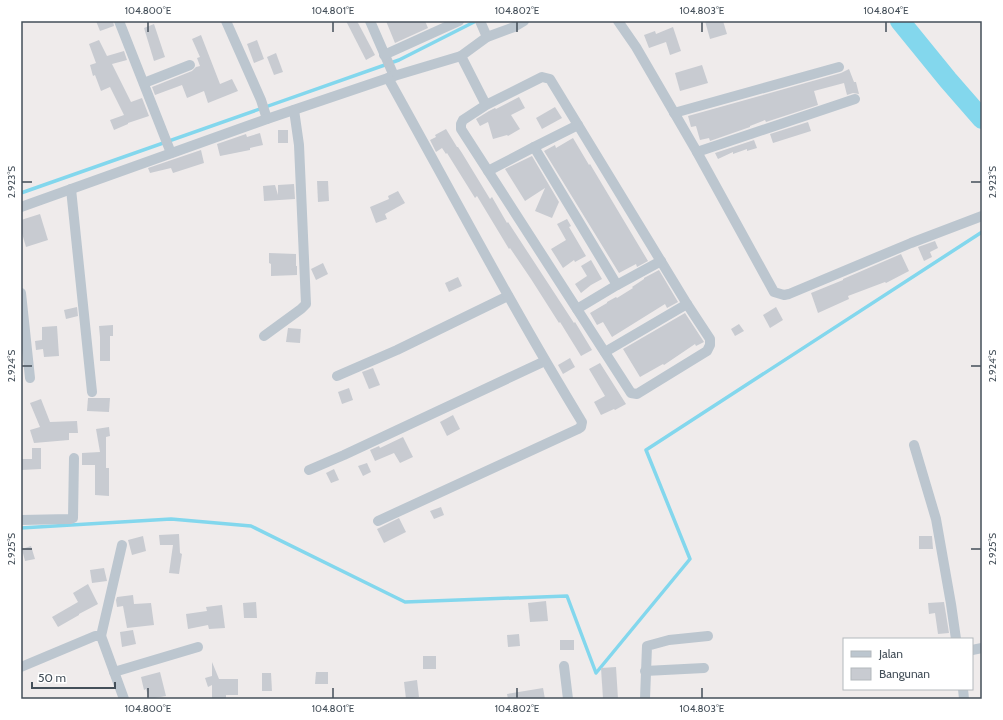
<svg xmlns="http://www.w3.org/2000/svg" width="1003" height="720" viewBox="0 0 1003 720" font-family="Cabin,sans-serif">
<rect width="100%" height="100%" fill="#efebeb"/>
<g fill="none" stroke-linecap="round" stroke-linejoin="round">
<g stroke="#83d7ed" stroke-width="3.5">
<path d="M 21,193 L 399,60 L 476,21"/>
<path d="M 21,528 L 171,519 L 251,526 L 405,602 L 567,596 L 596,673 L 690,559 L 646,450 L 982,232"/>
</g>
<path stroke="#83d7ed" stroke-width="20" d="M 900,21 L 948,80 L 982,119"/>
</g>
<g fill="#c8cbd1">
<path d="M 96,21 L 113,21 L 114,26 L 100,31 Z"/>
<path d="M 346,21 L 357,21 L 375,55 L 366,60 Z"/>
<path d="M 386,21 L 425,21 L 428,28 L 395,43 Z"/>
<path d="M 705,21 L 723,21 L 727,34 L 710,39 Z"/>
<path d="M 154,24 L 165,57 L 154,61 L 144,28 Z"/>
<path d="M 673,27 L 681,51 L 670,55 L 666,42 L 649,48 L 644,35 L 655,31 L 656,34 Z"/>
<path d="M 201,35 L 220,84 L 232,79 L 238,91 L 208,103 L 204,91 L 187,98 L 182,85 L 155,95 L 152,87 L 192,71 L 196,67 L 200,66 L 197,58 L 200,57 L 192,39 Z"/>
<path d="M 99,40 L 107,56 L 124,51 L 127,60 L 112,64 L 131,102 L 142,98 L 149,116 L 128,123 L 128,124 L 114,130 L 110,120 L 124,115 L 110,87 L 101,91 L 95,75 L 93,76 L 90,65 L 96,63 L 89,44 Z"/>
<path d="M 257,40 L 264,59 L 254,63 L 247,44 Z"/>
<path d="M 276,53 L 283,72 L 274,75 L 267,57 Z"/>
<path d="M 702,65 L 708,83 L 680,91 L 675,73 Z"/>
<path d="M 849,69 L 854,82 L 856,82 L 859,94 L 853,93 L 847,95 L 844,83 L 814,91 L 818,105 L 766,122 L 765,120 L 750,126 L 750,127 L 710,141 L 709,138 L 700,140 L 696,126 L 691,127 L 688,116 L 841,73 Z"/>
<path d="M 519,97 L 525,108 L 511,115 L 520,129 L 508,136 L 507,135 L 493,139 L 488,122 L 480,126 L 476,119 L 489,111 L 495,108 L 496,109 Z"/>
<path d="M 555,107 L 562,118 L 542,129 L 536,118 Z"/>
<path d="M 808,122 L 811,131 L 773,143 L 770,134 Z"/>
<path d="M 446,129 L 457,147 L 458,147 L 462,153 L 490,199 L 492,197 L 507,223 L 508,222 L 574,323 L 575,322 L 592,350 L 581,356 L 560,322 L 559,323 L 531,279 L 510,248 L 509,249 L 477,196 L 475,198 L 447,153 L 446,154 L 442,148 L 436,152 L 430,140 L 436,137 L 435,135 Z"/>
<rect x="278" y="130" width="10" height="13"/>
<path d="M 260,133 L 263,145 L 250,148 L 250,150 L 220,156 L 217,144 L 246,134 L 247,137 Z"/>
<path d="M 573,138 L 589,165 L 590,164 L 648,261 L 637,267 L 636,264 L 619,273 L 544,151 L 555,145 L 556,148 Z"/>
<path d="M 754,140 L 757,148 L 747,151 L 747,149 L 733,154 L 733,152 L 718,159 L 715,153 Z"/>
<path d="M 201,150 L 204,163 L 173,173 L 171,168 L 150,173 L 148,168 Z"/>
<path d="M 532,156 L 559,202 L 552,218 L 535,211 L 545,188 L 525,201 L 505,169 Z"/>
<path d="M 317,181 L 328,181 L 329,201 L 318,202 Z"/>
<path d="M 294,184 L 295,199 L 264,201 L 263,186 L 275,185 L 278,195 L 278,185 Z"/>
<path d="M 398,191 L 405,203 L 385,214 L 387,219 L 376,223 L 370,207 L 389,199 L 388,196 Z"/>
<path d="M 40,214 L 48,240 L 26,247 L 21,230 L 21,220 Z"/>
<path d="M 567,219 L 571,226 L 569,227 L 586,256 L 575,262 L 574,260 L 563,268 L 551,249 L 566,240 L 557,224 Z"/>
<path d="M 935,241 L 938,248 L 930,252 L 932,257 L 924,261 L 918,247 Z"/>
<path d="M 269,253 L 296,254 L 296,266 L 297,266 L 297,275 L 271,276 L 271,264 L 269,263 Z"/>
<path d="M 901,254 L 909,271 L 886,283 L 885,282 L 848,296 L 849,299 L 818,313 L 811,293 L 843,280 L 843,279 Z"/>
<path d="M 591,260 L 602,279 L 591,285 L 581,293 L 575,284 L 587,276 L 581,266 Z"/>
<path d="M 323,263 L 328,274 L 316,280 L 311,269 Z"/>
<path d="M 659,270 L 678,302 L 667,308 L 665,304 L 612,337 L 603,322 L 597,325 L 590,313 L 607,303 L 607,302 L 616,297 L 617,298 L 633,288 L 632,287 L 644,279 L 644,278 Z"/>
<path d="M 458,277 L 462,286 L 449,292 L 445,283 Z"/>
<path d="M 77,307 L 78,316 L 66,319 L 64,310 Z"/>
<path d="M 776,307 L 783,320 L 770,328 L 763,315 Z"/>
<path d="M 685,313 L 704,342 L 696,346 L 695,344 L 664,365 L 663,364 L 640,377 L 623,349 Z"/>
<path d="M 739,324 L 744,331 L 735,336 L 731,329 Z"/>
<path d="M 113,325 L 113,336 L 110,336 L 110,361 L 100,361 L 100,337 L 99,326 Z"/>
<path d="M 57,326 L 59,356 L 44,357 L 43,349 L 36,350 L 35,341 L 42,340 L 42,327 Z"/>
<path d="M 288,328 L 301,329 L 300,343 L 286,342 Z"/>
<path d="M 570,358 L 575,367 L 563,374 L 558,365 Z"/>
<path d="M 600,363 L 626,404 L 615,410 L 614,409 L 601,415 L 594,402 L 605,396 L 589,369 Z"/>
<path d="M 373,368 L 380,385 L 369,389 L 362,372 Z"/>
<path d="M 349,388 L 353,400 L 342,404 L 338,392 Z"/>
<path d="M 88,398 L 110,398 L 109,412 L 87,411 Z"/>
<path d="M 41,399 L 50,422 L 77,421 L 78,433 L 69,433 L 69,440 L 34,443 L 30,430 L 40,427 L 30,403 Z"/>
<path d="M 453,415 L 460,429 L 447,436 L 440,422 Z"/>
<path d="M 109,427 L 110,436 L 106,437 L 106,468 L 109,468 L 109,496 L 95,495 L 95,465 L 82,465 L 82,453 L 100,452 L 96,429 Z"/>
<path d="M 403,437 L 413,457 L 400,463 L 394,453 L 375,461 L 370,450 L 379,446 L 380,448 Z"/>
<path d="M 32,448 L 41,448 L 41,469 L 21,470 L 21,459 L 32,459 Z"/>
<path d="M 367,463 L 371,472 L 363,476 L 358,466 Z"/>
<path d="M 334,469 L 339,480 L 331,483 L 326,473 Z"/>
<path d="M 441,507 L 444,515 L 434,519 L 430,511 Z"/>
<path d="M 399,518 L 406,532 L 384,543 L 377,529 Z"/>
<path d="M 179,534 L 180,553 L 182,554 L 179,574 L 169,573 L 173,545 L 160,545 L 159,535 Z"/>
<path d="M 143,536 L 146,551 L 132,555 L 128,540 Z"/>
<path d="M 919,536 L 932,536 L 933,549 L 919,549 Z"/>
<path d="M 31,546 L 35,559 L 25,561 L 22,549 Z"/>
<path d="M 104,568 L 107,581 L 92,583 L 90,570 Z"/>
<path d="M 88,584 L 98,604 L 79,614 L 79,615 L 58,627 L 52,617 L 78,602 L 73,593 Z"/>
<path d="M 133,595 L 134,604 L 151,603 L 154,625 L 127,628 L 123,606 L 117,607 L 116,600 L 117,597 Z"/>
<path d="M 546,601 L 548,621 L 530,622 L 528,603 Z"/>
<path d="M 256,602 L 257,618 L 244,618 L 243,603 Z"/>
<path d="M 944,602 L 949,633 L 938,634 L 935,613 L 929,614 L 928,603 Z"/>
<path d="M 222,605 L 225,628 L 209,629 L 208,625 L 188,629 L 186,614 L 207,611 L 206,607 Z"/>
<path d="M 133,630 L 136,644 L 122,647 L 120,632 Z"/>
<path d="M 519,634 L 520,646 L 508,647 L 507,635 Z"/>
<rect x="560" y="640" width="14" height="10"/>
<rect x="423" y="656" width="13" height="13"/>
<path d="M 212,662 L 219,679 L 238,679 L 238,695 L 226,695 L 226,699 L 212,699 L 212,685 L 208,687 L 205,678 L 212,676 Z"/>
<path d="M 616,667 L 618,699 L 603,699 L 601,668 Z"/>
<path d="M 160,672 L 166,696 L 149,699 L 146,689 L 144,690 L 141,677 Z"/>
<path d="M 316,672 L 328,672 L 328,684 L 315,684 Z"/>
<path d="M 262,673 L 271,673 L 272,691 L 262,691 Z"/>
<path d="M 417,680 L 419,697 L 406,699 L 404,682 Z"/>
<path d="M 543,688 L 545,699 L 508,699 L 507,694 Z"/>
</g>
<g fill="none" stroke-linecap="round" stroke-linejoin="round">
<g stroke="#bcc6cf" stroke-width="10">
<path d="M 119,21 L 171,153"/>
<path d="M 226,21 L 261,100 L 267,119"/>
<path d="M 370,21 L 394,76"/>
<path d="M 480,21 L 487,37"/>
<path d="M 618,21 L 636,47 L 697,152 L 774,292 L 784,295 L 789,294 L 911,243 L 982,216"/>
<path d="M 384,55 L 459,21"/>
<path d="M 461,56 L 486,105 L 463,120 L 461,124 L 461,129 L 631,393 L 637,394 L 707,351 L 710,345 L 710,339 L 687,304 L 550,79 L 542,77 L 486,105"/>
<path d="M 144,83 L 190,65"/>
<path d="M 674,113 L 839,67"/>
<path d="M 534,147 L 578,125"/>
<path d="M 697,152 L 855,99"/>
<path d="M 488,171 L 534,147 L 617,285"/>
<path d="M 71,189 L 92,392"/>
<path d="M 21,207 L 267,119 L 394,76 L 461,56 L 487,37 L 514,27 L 524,21"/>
<path d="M 21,293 L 30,378"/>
<path d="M 577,309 L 617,285 L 661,261"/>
<path d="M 264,336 L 301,309 L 306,304 L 299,145 L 294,110"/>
<path d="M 605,352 L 687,304"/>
<path d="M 337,376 L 397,350 L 508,296"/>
<path d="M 914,445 L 936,519 L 951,604 L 956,639"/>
<path d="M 309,470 L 344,455 L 545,361"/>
<path d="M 21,520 L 70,519 L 73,518 L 74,458"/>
<path d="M 378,521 L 578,429 L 581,427 L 582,422 C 513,309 452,193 388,78"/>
<path d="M 101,636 L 122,545"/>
<path d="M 972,650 L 982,648"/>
<path d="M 564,666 L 568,699"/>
<path d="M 21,667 L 95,636 L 101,636 L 124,699"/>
<path d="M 645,671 L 704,668"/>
<path d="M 114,672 L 198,647"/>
<path d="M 963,689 L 964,699"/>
<path d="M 645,699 L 647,646 L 669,640 L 708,636"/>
</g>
</g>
<path fill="none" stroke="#444f59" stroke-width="1.5" d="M 148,22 L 148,32M 333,22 L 333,32M 517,22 L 517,32M 702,22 L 702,32M 886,22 L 886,32M 22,182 L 32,182M 971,182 L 981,182M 22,366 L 32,366M 971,366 L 981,366M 22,549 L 32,549M 971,549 L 981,549M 148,688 L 148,698M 333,688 L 333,698M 517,688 L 517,698M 702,688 L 702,698"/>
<rect width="1003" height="720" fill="none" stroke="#ffffff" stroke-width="44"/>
<rect x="843" y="638" width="130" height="52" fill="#ffffff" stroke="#b4b9bd"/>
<rect x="851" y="651" width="20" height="6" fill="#bcc6cf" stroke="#b4b9bd"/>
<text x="879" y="658" font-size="12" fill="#444f59">Jalan</text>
<rect x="851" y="668" width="20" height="12" fill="#c8cbd1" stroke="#b4b9bd"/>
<text x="879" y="678" font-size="12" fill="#444f59">Bangunan</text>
<path d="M32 682v6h83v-6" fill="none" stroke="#444f59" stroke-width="2"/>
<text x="38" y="682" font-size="12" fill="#444f59" stroke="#ffffff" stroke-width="3" paint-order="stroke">50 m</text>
<rect x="22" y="22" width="959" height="676" fill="none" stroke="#444f59" stroke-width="1.5"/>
<g font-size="10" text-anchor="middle" fill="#444f59">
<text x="148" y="14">104.800°E</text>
<text x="333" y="14">104.801°E</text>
<text x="517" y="14">104.802°E</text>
<text x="702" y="14">104.803°E</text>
<text x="886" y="14">104.804°E</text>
<text transform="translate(11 182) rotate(-90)" y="4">2.923°S</text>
<text transform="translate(992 182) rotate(-90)" y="4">2.923°S</text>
<text transform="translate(11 366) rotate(-90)" y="4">2.924°S</text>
<text transform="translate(992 366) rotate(-90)" y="4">2.924°S</text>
<text transform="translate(11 549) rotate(-90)" y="4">2.925°S</text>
<text transform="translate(992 549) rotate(-90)" y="4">2.925°S</text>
<text x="148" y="712">104.800°E</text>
<text x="333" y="712">104.801°E</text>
<text x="517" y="712">104.802°E</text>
<text x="702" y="712">104.803°E</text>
</g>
</svg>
